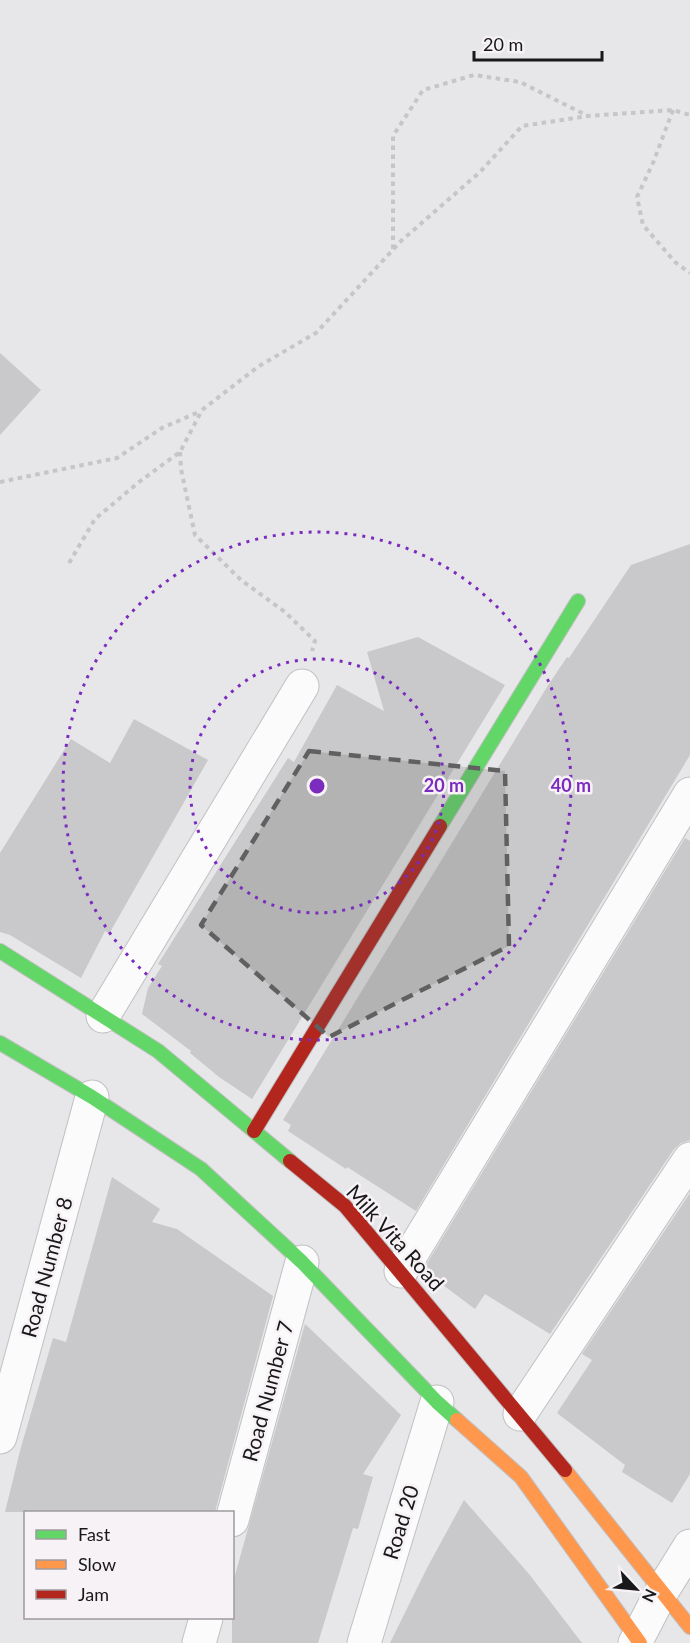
<svg xmlns="http://www.w3.org/2000/svg" width="690" height="1643" viewBox="0 0 690 1643" font-family="Lato,sans-serif">
<rect width="100%" height="100%" fill="#e7e6e8"/>
<g fill="#c9c8ca">
<path d="M 0,353 L 41,390 L 0,435 Z"/>
<path d="M 690,544 L 690,755 L 416,1211 L 347,1167 L 346,1169 L 288,1131 L 291,1125 L 283,1120 L 547,687 L 567,657 L 569,658 L 631,565 Z"/>
<path d="M 418,637 L 505,685 L 252,1099 L 219,1077 L 190,1053 L 191,1051 L 142,1014 L 148,988 L 162,966 L 158,964 L 288,758 L 294,762 L 337,685 L 384,711 L 367,652 Z"/>
<path d="M 134,719 L 208,760 L 109,934 L 105,931 L 81,978 L 10,935 L 0,932 L 0,853 L 71,739 L 110,763 Z"/>
<path d="M 685,838 L 690,841 L 690,1140 L 681,1143 L 674,1149 L 550,1334 L 485,1294 L 475,1309 L 423,1270 Z"/>
<path d="M 112,1177 L 160,1209 L 152,1222 L 177,1229 L 273,1296 L 215,1512 L 5,1512 L 21,1447 L 53,1338 L 66,1342 Z"/>
<path d="M 690,1193 L 690,1474 L 672,1503 L 622,1472 L 625,1465 L 557,1413 L 592,1360 L 582,1354 Z"/>
<path d="M 305,1324 L 401,1415 L 363,1474 L 373,1477 L 358,1529 L 353,1528 L 318,1643 L 232,1643 L 232,1586 Z"/>
<path d="M 464,1500 L 529,1574 L 582,1643 L 390,1643 L 427,1568 Z"/>
</g>
<g fill="none" stroke-linecap="round" stroke-linejoin="round">
<g stroke="#c1c0c2" stroke-width="35">
<g id="street">
<path d="M 103,1016 L 302,686"/>
<path d="M 401,1271 L 690,794"/>
<path d="M 520,1414 L 690,1159"/>
<path d="M 0,1437 L 92,1097"/>
<path d="M 232,1520 L 302,1262"/>
<path d="M 199,1643 L 206,1618"/>
<path d="M 364,1643 L 437,1402"/>
<path d="M 635,1643 L 662,1591 L 690,1546"/>
</g>
</g>
<g stroke="#c1c0c2" stroke-width="16">
<g id="fast">
<path d="M 440,826 L 578,601"/>
<path d="M 0,951 L 158,1051 L 290,1161"/>
<path d="M 0,1043 L 92,1097 L 201,1169 L 302,1262 L 437,1402 L 457,1420"/>
</g>
</g>
<g stroke="#c1c0c2" stroke-width="16">
<g id="slow">
<path d="M 457,1420 L 521,1477 L 640,1643"/>
<path d="M 565,1470 L 690,1627"/>
</g>
</g>
<g stroke="#c1c0c2" stroke-width="16">
<g id="jam">
<path d="M 254,1131 L 440,826"/>
<path d="M 290,1161 L 345,1206 L 565,1470"/>
</g>
</g>
<g stroke="#c6c5c7" stroke-width="4" stroke-dasharray="4.5 4.5" stroke-linecap="butt">
<path d="M 673,110 L 653,163 L 637,197 L 643,225 L 675,262 L 690,273"/>
<path d="M 393,249 L 393,136 L 423,90 L 474,75 L 520,82 L 588,116"/>
<path d="M 180,452 L 181,469 L 195,535 L 241,580 L 285,612 L 315,641 L 312,651"/>
<path d="M 0,482 L 117,458 L 162,428 L 201,411"/>
<path d="M 69,563 L 95,519 L 139,482 L 180,452 L 202,410 L 259,366 L 316,333 L 401,241 L 480,172 L 522,126 L 588,116 L 673,110 L 690,115"/>
</g>
<use href="#street" stroke="#fbfbfc" stroke-width="33"/>
<use href="#fast" stroke="#63d668" stroke-width="14"/>
<use href="#slow" stroke="#ff974d" stroke-width="14"/>
<use href="#jam" stroke="#b3261e" stroke-width="14"/>
</g>
<path fill="#616061" fill-opacity="0.2" stroke="#616061" stroke-width="4.5" stroke-dasharray="12 8" stroke-linejoin="round" d="M 309,751 L 505,771 L 509,946 L 329,1037 L 201,925 Z"/>
<g fill="none" stroke="#7b2cbf" stroke-width="3" stroke-dasharray="3 6">
<circle cx="317" cy="786" r="127"/>
<circle cx="317" cy="786" r="254"/>
</g>
<g text-anchor="middle" dominant-baseline="central" stroke-width="5" stroke-linejoin="round" paint-order="stroke">
<g font-size="21" fill="#191819" stroke="#f6f2f6">
<text transform="translate(396 1237) rotate(48)">Milk Vita Road</text>
<text transform="translate(46 1267) rotate(-75)">Road Number 8</text>
<text transform="translate(267 1391) rotate(-75)">Road Number 7</text>
<text transform="translate(400 1522) rotate(-73)">Road 20</text>
</g>
</g>
<circle cx="317" cy="786" r="9" fill="#7b2cbf" stroke="#f6f2f6" stroke-width="3"/>
<g font-size="18" text-anchor="middle" font-weight="bold" fill="#7b2cbf" stroke="#f6f2f6" stroke-width="5" stroke-linejoin="round" paint-order="stroke">
<text x="444" y="792">20 m</text>
<text x="571" y="792">40 m</text>
</g>
<rect x="24" y="1511" width="210" height="108" fill="#f6f2f6" stroke="#9e9b9e" stroke-width="1.5"/>
<rect x="36" y="1530" width="30" height="9" fill="#63d668" stroke="#9e9b9e" stroke-width="1.5"/>
<text x="78" y="1541" font-size="18" fill="#191819">Fast</text>
<rect x="36" y="1560" width="30" height="9" fill="#ff974d" stroke="#9e9b9e" stroke-width="1.5"/>
<text x="78" y="1571" font-size="18" fill="#191819">Slow</text>
<rect x="36" y="1590" width="30" height="9" fill="#b3261e" stroke="#9e9b9e" stroke-width="1.5"/>
<text x="78" y="1601" font-size="18" fill="#191819">Jam</text>
<g transform="translate(636 1589) rotate(116)" stroke="#f6f2f6" stroke-width="4.5" paint-order="stroke">
<path d="M0-4.5L10 22L0 15L-10 22Z" fill="#191819"/>
<text y="-9" font-size="16" font-weight="bold" text-anchor="middle" fill="#191819">N</text>
</g>
<path d="M474 51v9h128v-9" fill="none" stroke="#191819" stroke-width="3"/>
<text x="483" y="51" font-size="18" fill="#191819" stroke="#f6f2f6" stroke-width="4.5" paint-order="stroke">20 m</text>
</svg>
